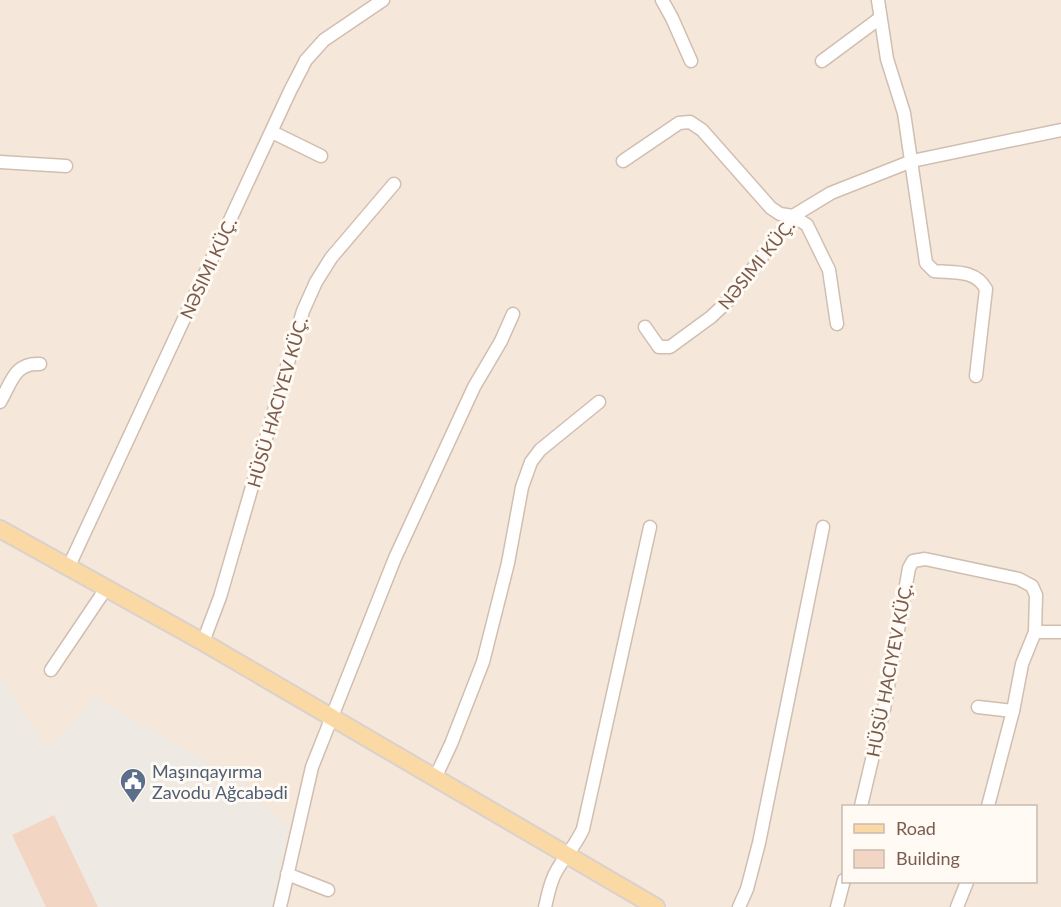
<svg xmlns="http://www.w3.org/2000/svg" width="1061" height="907" viewBox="0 0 1061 907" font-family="Lato,sans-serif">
<rect width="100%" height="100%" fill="#fdf6ec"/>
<path fill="#f5e8da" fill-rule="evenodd" d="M 0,0 L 1061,0 L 1061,907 L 0,907 ZM 844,806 L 1036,806 L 1036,882 L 844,882 Z"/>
<path fill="#efe9e4" d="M 0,674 L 46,749 L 95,698 L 242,781 L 288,828 L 272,907 L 0,907 Z"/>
<path fill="#f3d5c3" d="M 54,815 L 98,907 L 46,907 L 12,835 Z"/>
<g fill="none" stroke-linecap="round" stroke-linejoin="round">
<g stroke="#d1beb0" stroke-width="15">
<g id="minor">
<path d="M 662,0 L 672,18 L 691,61"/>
<path d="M 878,0 L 887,59 L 904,113 L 926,263 L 934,271 C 954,273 975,269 986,289 L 976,376"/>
<path d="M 822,61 L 880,18"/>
<path d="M 272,132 L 321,156"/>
<path d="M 623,161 L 679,123 L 690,122 L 702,130 L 771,208 L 780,214 L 793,216 L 807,225 L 829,270 L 837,324"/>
<path d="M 0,162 L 66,166"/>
<path d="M 645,327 L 659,347 L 670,347 L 711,317 L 729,300 L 793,216 L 831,193 L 912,161 L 1061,130"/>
<path d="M 0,402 C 11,384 14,362 40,364"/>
<path d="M 69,566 L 290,91 L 306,60 L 324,40 L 383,0"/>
<path d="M 1035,632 L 1061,632"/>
<path d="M 203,642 L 220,597 L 303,311 L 316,282 L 331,258 L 394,184"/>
<path d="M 51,670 L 107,587"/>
<path d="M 978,707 L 1013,711"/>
<path d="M 435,778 L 451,744 L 483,662 L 508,563 L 522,487 L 531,462 L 540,450 L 599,402"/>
<path d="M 861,806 L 884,709 L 909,568 L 913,561 L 925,559 L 1019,579 L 1032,586 L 1036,595 L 1035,632 L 1022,664 L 1013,711 L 988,806"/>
<path d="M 287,874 L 328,890"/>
<path d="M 280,907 L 312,767 L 395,558 L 474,387 L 501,341 L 513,314"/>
<path d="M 545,907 C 548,895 550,881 557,870 C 565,856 576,845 583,829 L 650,527"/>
<path d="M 739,907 L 747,889 L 759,843 L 823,527"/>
<path d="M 837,907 L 844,880"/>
<path d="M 957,907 L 967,882"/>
</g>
</g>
<g stroke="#dad1cd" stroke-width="20">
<path id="major" d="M 0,529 L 203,642 L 656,907"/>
</g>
<use href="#minor" stroke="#fff" stroke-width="12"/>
<use href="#major" stroke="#fbd9a5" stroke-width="16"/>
</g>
<defs>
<g id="civic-pin" transform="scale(1.35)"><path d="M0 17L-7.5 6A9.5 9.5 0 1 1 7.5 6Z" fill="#5c6f8a" stroke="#fffaf3"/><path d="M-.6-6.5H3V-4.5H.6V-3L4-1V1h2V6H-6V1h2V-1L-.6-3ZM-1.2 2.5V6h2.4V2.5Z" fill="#fff"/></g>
</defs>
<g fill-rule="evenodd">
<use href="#civic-pin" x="133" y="781"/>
</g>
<g text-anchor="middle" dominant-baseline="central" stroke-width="6" stroke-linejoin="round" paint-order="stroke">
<g font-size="18" fill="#7a5c4d" stroke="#fffaf3">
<text transform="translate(756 264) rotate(-51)">NƏSIMI KÜÇ.</text>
<text transform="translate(208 268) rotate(-65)">NƏSIMI KÜÇ.</text>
<text transform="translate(277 402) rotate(-74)">HÜSÜ HACIYEV KÜÇ.</text>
<text transform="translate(889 670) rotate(-79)">HÜSÜ HACIYEV KÜÇ.</text>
</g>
<g font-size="18" fill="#4e5e75" stroke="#fffaf3" text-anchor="start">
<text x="152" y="771">Maşınqayırma<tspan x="152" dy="21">Zavodu Ağcabədi</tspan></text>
</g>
</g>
<rect x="842" y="805" width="195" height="78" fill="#fffaf3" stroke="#cabbb1" stroke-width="1.5"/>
<rect x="854" y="824" width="30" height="9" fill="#fbd9a5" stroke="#cabbb1" stroke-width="1.5"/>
<text x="896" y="835" font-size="18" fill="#7a5c4d">Road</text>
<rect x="854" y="850" width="30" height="18" fill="#f3d5c3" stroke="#cabbb1" stroke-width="1.5"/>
<text x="896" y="865" font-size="18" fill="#7a5c4d">Building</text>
</svg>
